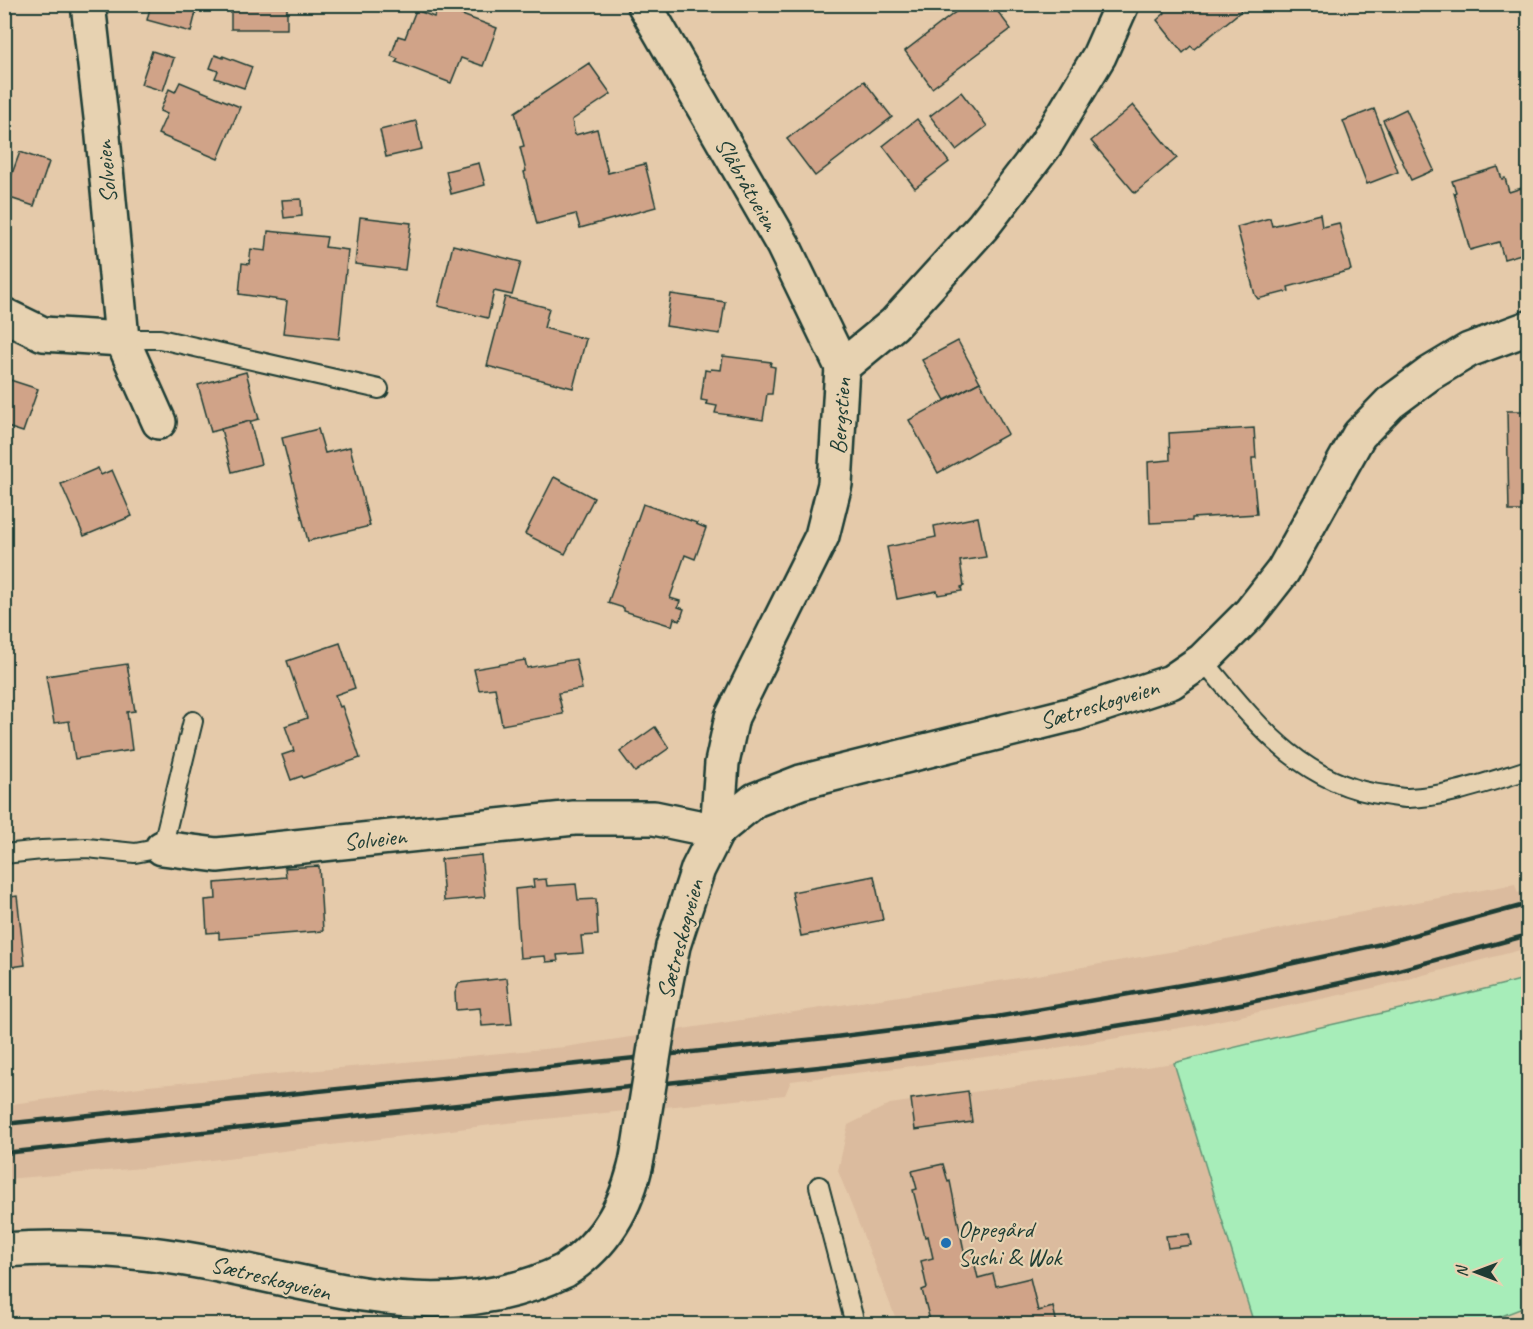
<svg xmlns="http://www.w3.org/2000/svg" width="1533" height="1329" viewBox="0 0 1533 1329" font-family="Caveat,sans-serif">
<rect width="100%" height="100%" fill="#e5caaa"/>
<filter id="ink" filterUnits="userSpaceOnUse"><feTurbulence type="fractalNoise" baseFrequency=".0167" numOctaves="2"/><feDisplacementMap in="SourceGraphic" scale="12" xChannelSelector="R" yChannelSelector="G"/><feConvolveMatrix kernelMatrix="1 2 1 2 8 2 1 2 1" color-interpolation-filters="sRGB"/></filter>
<g filter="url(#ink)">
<g fill="#dbbb9e">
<path d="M 1515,884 L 1518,893 L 1528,890 L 1528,948 L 1373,988 L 1198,1025 L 1049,1049 L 791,1081 L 785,1095 L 524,1121 L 155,1167 L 5,1179 L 4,1105 L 148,1086 L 565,1047 L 1031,976 L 1175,951 L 1335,917 Z"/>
<path d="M 1174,1063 L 1254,1324 L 898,1324 L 838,1171 L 848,1125 L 890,1104 Z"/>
</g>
<path fill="#a7edb9" stroke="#639576" stroke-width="1.5" d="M 1528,978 L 1528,1306 L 1481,1324 L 1254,1324 L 1174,1063 C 1291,1031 1411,1009 1528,978 Z"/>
<g fill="#d0a388" stroke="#1f3d34" stroke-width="1.5">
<path d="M 151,4 L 198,4 L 191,32 L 147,20 Z"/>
<rect x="231" y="4" width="56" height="25"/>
<path d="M 966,4 L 992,4 L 1011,29 L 932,88 L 905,51 Z"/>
<path d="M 1166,4 L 1236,4 L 1241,11 L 1194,49 L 1191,46 L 1183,53 L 1157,20 L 1165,13 L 1161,8 Z"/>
<path d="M 438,6 L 497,28 L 483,66 L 461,58 L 451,83 L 396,62 L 398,59 L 391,56 L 398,36 L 405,38 L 416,10 L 434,17 Z"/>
<path d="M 152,51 L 174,58 L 163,91 L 141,84 Z"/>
<path d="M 215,55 L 223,58 L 223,56 L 252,67 L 244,88 L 215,78 L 218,71 L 210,68 Z"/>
<path d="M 589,63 L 611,94 L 572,120 L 575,135 L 597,129 L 608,173 L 645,164 L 656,207 L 580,228 L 576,214 L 537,224 L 524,172 L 526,171 L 520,147 L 524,146 L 515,112 Z"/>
<path d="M 864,81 L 892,117 L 815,176 L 787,139 Z"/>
<path d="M 180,82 L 240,107 L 218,159 L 158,134 L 167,114 L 160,111 L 169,89 L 175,92 Z"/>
<path d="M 961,92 L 987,126 L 956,150 L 930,116 Z"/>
<path d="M 1133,105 L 1177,158 L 1135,193 L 1091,141 Z"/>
<path d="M 1374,109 L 1398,172 L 1367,184 L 1343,121 Z"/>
<path d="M 1406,109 L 1434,170 L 1411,180 L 1383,120 Z"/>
<path d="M 917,119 L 949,162 L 915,188 L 883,146 Z"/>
<path d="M 416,121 L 422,149 L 386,157 L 380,130 Z"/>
<path d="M 20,152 L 49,162 L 34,206 L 7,197 L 4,204 L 4,177 L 10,179 Z"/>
<path d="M 479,163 L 485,185 L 451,194 L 446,171 Z"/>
<path d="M 1498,167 L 1502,179 L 1505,178 L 1509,192 L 1528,186 L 1528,252 L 1504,259 L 1499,242 L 1470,250 L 1454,193 L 1456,192 L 1452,181 Z"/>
<path d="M 301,199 L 302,216 L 284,218 L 282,200 Z"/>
<path d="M 1320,214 L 1322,227 L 1339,223 L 1351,270 L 1288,287 L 1289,291 L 1258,299 L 1255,295 L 1237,227 L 1270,218 L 1272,226 Z"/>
<path d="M 360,217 L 411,223 L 405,270 L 355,264 Z"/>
<path d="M 268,231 L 327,237 L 325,247 L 348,250 L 339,339 L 283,333 L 287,301 L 239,294 L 242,263 L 249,264 L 251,249 L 266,251 Z"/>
<path d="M 453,245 L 521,262 L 512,295 L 494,291 L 488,318 L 438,306 Z"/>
<path d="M 671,294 L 725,302 L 720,334 L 666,326 Z"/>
<path d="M 505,297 L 549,308 L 544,328 L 586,339 L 573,388 L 487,366 Z"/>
<path d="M 958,341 L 980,382 L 945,400 L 922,360 Z"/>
<path d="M 723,356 L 771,362 L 770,366 L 775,367 L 772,394 L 767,394 L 763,420 L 715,413 L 717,406 L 706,404 L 707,401 L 701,400 L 705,370 L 710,371 L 711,369 L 721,370 Z"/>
<path d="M 246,372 L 259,419 L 211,432 L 198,385 Z"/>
<path d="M 4,378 L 38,389 L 23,432 L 4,426 Z"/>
<path d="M 980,382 L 1008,434 L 938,473 L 909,420 Z"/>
<path d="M 1507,411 L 1528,411 L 1528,511 L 1509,511 Z"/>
<path d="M 250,421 L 261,464 L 232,472 L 221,429 Z"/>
<path d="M 1254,428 L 1256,458 L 1252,458 L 1252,461 L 1257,514 L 1192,518 L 1192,521 L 1150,523 L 1148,462 L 1170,460 L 1169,433 Z"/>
<path d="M 318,429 L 325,453 L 350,447 L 370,526 L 308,541 L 282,438 Z"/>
<path d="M 98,468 L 101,475 L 112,470 L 132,516 L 84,536 L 61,484 Z"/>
<path d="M 554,477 L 594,498 L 565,554 L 525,534 Z"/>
<path d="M 643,504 L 697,523 L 696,524 L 706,528 L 695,559 L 685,555 L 670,598 L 680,601 L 678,607 L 684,609 L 680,621 L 674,618 L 672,626 L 624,611 L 624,608 L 608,603 Z"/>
<path d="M 978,517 L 986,557 L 960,561 L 964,586 L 961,587 L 962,591 L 938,595 L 937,591 L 897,599 L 887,547 L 936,537 L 934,526 Z"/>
<path d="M 340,643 L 355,688 L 335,695 L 340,707 L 342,706 L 360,758 L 303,778 L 302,776 L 291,780 L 282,755 L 294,751 L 285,726 L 307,718 L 287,661 Z"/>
<path d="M 576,659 L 582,689 L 558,693 L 563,714 L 502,725 L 495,688 L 479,690 L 474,669 L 525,660 L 527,668 Z"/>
<path d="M 127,664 L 135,711 L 127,712 L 132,750 L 75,759 L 69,721 L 54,723 L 46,676 Z"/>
<path d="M 4,700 L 12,725 L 4,727 Z"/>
<path d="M 655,727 L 669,748 L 635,772 L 620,752 Z"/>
<path d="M 481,855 L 485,897 L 444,901 L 441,859 Z"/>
<path d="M 319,866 L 323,931 L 219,939 L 219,932 L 207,933 L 205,900 L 216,899 L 215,883 L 286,877 L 285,868 Z"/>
<path d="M 874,876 L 883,920 L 801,936 L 792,892 Z"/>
<path d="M 546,879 L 547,886 L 576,884 L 578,900 L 596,899 L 598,935 L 581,936 L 583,953 L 557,955 L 558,961 L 546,962 L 545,956 L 520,958 L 515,889 L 534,887 L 533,880 Z"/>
<path d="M 17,896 L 25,965 L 4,968 L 4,898 Z"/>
<path d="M 507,978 L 512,1024 L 482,1026 L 480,1008 L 456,1010 L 455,993 L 459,983 Z"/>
<path d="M 968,1091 L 972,1122 L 915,1130 L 911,1099 Z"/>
<path d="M 943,1164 L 948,1182 L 950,1181 L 964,1251 L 971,1249 L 978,1278 L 993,1274 L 996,1286 L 1030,1278 L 1038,1311 L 1053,1307 L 1057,1324 L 931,1324 L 922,1290 L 927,1288 L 921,1261 L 933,1258 L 928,1236 L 925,1237 L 913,1190 L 917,1189 L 912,1171 Z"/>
<path d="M 1189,1234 L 1191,1245 L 1168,1248 L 1166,1236 Z"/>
</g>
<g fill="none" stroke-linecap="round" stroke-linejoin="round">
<g stroke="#1f3d34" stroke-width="22">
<g id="lane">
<path d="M 122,339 L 160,339 L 379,389"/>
<path d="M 1203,660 C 1254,721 1301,785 1385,795 C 1393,796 1401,798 1408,798 C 1447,797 1491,781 1528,770"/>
<path d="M 4,854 L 42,850 L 87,848 L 135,853 L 162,848 L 193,721"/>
<path d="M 819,1186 L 855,1324"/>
</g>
</g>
<g stroke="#1f3d34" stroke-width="38">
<g id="street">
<path d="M 88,4 L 102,126 L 122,339 L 159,422"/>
<path d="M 644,4 L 783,245 L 842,367"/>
<path d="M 4,315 L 43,334 L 122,339"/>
<path d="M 717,831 L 722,763 L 732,717 L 822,536 L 835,484 L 842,367 L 894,324 L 983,226 L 1046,144 L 1099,56 L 1122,4"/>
<path d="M 162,848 L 217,855 L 574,818 L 654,818 L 717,831"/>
<path d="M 664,991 L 673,946 L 698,869 L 717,831 L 755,800 L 801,782 L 1077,713 L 1171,682 L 1203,660 L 1250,613 L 1283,571 L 1359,435 L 1390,403 L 1429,374 L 1469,350 L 1528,328"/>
<path d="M 4,1250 C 71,1245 137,1250 203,1262 C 326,1285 446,1329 564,1271 C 608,1243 631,1199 639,1147"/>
</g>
</g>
<use href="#lane" stroke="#e7d2b1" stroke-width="18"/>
<use href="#street" stroke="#e7d2b1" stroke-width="33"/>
<g stroke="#1f3d34" stroke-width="4.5">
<path d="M 4,1124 L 835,1037 L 996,1017 L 1239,975 L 1381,944 L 1528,904"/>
<path d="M 4,1153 L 838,1065 L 1036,1039 L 1159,1019 L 1246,1003 L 1388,973 L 1528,935"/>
</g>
<g stroke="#1f3d34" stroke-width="38" stroke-linecap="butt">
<path id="street-bridge" d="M 639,1147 L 664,991"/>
</g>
<use href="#street-bridge" stroke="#e7d2b1" stroke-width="33"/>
</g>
</g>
<circle fill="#1f6fb2" stroke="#e7d2b1" stroke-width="2" cx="946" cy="1243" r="6"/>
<g text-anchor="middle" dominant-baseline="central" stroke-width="4.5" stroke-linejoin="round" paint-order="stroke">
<g font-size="24" fill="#1f3d34" stroke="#e7d2b1">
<text transform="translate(106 172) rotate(-95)">Solveien</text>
<text transform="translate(747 184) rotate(60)">Slåbråtveien</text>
<text transform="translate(840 416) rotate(-86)">Bergstien</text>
<text transform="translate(1099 704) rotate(-17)">Sætreskogveien</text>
<text transform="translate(375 839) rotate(-6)">Solveien</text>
<text transform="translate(680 939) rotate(-75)">Sætreskogveien</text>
<text transform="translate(271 1278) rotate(14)">Sætreskogveien</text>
</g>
<g font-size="24" fill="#1f3d34" stroke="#e7d2b1" text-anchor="start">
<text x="958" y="1229">Oppegård<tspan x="958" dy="28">Sushi &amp; Wok</tspan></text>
</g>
</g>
<rect width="1533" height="1329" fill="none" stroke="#e7d2b1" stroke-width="24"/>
<rect x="12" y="12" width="1509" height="1305" fill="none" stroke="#1f3d34" stroke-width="2" filter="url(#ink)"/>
<g transform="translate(1476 1272) rotate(270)" stroke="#e7d2b1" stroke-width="4.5" paint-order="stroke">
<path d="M0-4.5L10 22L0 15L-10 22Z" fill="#1f3d34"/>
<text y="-9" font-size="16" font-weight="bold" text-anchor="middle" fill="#1f3d34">N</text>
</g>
</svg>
